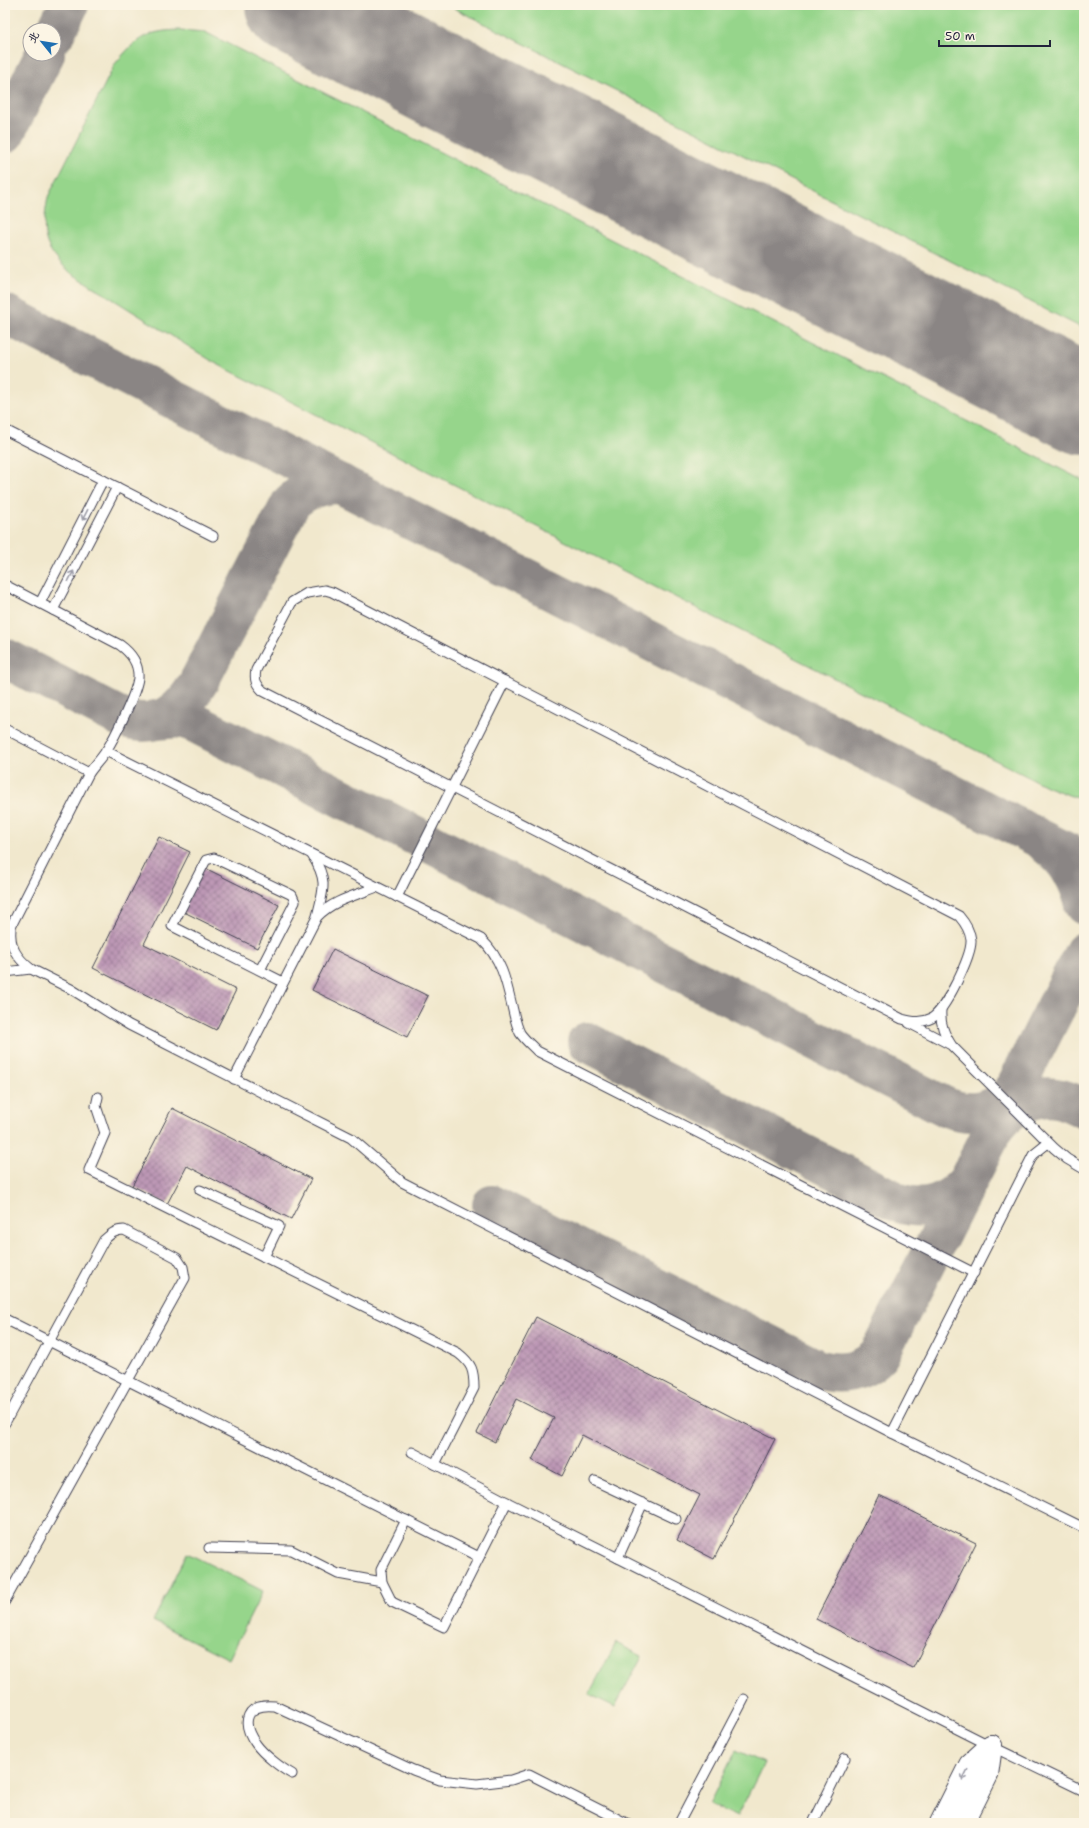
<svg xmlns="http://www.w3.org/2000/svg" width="1089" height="1828" viewBox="0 0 1089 1828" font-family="'Shantell Sans','LXGW WenKai TC',sans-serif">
<defs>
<pattern id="building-cross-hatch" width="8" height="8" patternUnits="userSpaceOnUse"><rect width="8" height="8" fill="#bd98b6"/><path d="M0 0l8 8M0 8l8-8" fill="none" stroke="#997c95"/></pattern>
</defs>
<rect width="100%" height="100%" fill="#fcf5e5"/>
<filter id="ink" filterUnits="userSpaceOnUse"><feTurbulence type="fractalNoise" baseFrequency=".025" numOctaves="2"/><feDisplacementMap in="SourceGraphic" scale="8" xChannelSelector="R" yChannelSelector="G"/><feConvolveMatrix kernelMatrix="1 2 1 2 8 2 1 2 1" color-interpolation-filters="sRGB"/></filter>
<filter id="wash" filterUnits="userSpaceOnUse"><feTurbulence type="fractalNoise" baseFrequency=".012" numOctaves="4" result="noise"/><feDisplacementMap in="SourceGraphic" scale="16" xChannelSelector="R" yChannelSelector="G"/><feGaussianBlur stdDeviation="0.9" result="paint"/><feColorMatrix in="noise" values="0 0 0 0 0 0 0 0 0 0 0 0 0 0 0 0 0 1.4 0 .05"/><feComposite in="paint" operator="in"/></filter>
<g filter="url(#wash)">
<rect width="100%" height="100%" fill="#f1e8cd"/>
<g fill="#96d58b" stroke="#5c7c63">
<path d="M 448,5 L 1080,5 L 1084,7 L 1084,329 Z"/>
<path d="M 180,30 L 205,32 L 1084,481 L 1084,797 L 1071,796 L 1048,787 L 215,363 L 71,273 C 42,247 41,235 48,197 L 115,64 C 137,38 145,31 180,30 Z"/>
<path d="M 187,1553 L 263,1591 L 229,1659 L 153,1621 Z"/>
<path d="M 616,1643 L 642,1656 L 615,1707 L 589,1694 Z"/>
<path d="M 736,1750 L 764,1763 L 737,1817 L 709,1804 Z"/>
</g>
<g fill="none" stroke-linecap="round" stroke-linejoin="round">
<g stroke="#8a8584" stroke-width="40">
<path d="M 54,35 L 69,5"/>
<path d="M 5,133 L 45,54"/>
<path d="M 5,314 L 1084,861"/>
<path d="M 5,658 L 124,719 C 160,729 181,713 198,683 L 291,503 C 305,489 321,484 341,484"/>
<path d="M 155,720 L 181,718 L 195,723 L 946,1107 C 971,1117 996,1112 1013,1091"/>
<path d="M 1047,845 C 1067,860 1080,881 1084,905"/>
<path d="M 587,1042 L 899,1203 C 927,1212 949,1203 967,1182"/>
<path d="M 996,1126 C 1010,1107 1037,1092 1061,1099 C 1069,1101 1077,1105 1084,1109"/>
<path d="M 492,1205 L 817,1369 C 839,1376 863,1373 879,1355 L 1084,952"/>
</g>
<path stroke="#8a8584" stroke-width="100" d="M 295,5 L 1084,405"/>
</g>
<g id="blocks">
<g fill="url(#building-cross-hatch)">
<path d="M 159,837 L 190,852 L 144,944 L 236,990 L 216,1030 L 93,968 Z"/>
<path d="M 203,867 L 279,905 L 257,948 L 182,911 Z"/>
<path d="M 333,949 L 428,996 L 407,1037 L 312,990 Z"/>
<path d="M 172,1108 L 311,1179 L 291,1219 L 187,1166 L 167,1204 L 132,1186 Z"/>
<path d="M 536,1317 L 775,1439 L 714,1559 L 677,1540 L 700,1495 L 582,1435 L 562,1476 L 532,1460 L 554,1418 L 516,1399 L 495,1442 L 477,1433 Z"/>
<path d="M 879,1495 L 976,1543 L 913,1668 L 816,1619 Z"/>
</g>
</g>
</g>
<g filter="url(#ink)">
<use href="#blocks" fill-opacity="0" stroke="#414051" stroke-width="1"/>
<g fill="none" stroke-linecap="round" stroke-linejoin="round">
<g stroke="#414051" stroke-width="11">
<g id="lane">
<path d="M 5,430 L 213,536"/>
<path d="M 5,585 L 120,645 C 131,653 139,664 138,678 C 136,694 115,737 106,751 C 101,759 94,766 89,773 L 5,938"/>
<path d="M 325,590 L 332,592 L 959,916 C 965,923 970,930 971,940 C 972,956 945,1010 932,1018 C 922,1023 913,1022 902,1019 L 263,691 C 256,684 254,680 256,670 L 292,602 L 307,593 Z"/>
<path d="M 40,603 L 103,480"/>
<path d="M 53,610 L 117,487"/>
<path d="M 5,729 L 89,773"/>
<path d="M 106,751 L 481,939 C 501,958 506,980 512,1006 C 514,1015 516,1025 520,1033 C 525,1040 531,1045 537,1051 L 974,1273"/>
<path d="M 312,855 C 328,880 324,889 317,916"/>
<path d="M 397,897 L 505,681"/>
<path d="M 11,928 C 9,947 17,958 31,969"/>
<path d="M 260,970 L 295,902 L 292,895 L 214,858 L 206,860 L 172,926 L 283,982"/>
<path d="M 5,972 L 31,969 L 71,989 L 129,1025 L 351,1138 L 402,1182 L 892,1433 L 1084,1528"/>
<path d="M 941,1010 C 940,1024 944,1034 952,1046 L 1054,1148 L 1067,1159 L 1084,1169"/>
<path d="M 909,1023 L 949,1044"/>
<path d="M 234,1079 L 317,917 C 333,900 357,895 377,887"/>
<path d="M 98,1097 L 96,1106 L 105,1133 L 89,1170 L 458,1353 C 472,1364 474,1370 474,1388 L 435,1464"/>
<path d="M 200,1190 L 279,1226 L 264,1257"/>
<path d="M 5,1319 L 479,1557"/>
<path d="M 5,1423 L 104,1240 C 111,1234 115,1230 124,1230 L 177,1258 L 183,1267 L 185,1278 L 5,1601"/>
<path d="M 892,1433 L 1033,1155 L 1048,1143"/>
<path d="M 412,1452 L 507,1502 L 991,1746 L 1084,1791"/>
<path d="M 595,1481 L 676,1519"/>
<path d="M 406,1520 L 381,1570 L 382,1582 L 392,1602 L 444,1627 L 507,1502"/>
<path d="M 209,1548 L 291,1550 L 338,1574 L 382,1582"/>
<path d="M 618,1558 L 643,1503"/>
<path d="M 292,1774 C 281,1768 263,1754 256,1744 C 240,1722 246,1703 275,1706 L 413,1770 L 440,1780 L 477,1784 L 511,1780 L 529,1774 L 626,1823"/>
<path d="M 679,1823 L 744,1699"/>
<path d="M 813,1823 L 845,1758"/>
</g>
</g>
<g stroke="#414051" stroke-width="24">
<g id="secondary">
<path d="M 941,1823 L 970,1765 L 991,1746"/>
<path d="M 963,1823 L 987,1775 L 991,1746"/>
</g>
</g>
<use href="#lane" stroke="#fff" stroke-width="9"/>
<use href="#secondary" stroke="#fff" stroke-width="22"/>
</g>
<defs><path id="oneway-shaft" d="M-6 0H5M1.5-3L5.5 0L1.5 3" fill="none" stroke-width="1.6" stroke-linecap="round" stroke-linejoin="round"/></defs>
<g stroke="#9c9ca7">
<use href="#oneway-shaft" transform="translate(85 515) rotate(117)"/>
<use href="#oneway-shaft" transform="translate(71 576) rotate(-63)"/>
<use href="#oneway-shaft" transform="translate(965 1775) rotate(117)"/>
</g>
</g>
<rect width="1089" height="1828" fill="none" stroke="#fcf5e5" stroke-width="20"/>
<g transform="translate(42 42) rotate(300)"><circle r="19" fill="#fcf5e5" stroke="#a5a1a1"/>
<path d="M0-3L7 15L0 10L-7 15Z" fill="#1f6fb2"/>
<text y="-6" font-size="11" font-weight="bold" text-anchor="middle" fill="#22223b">北</text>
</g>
<path d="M939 40v6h111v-6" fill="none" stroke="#22223b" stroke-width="2"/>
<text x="945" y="40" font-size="12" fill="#22223b" stroke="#fcf5e5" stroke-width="3" paint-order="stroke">50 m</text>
</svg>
